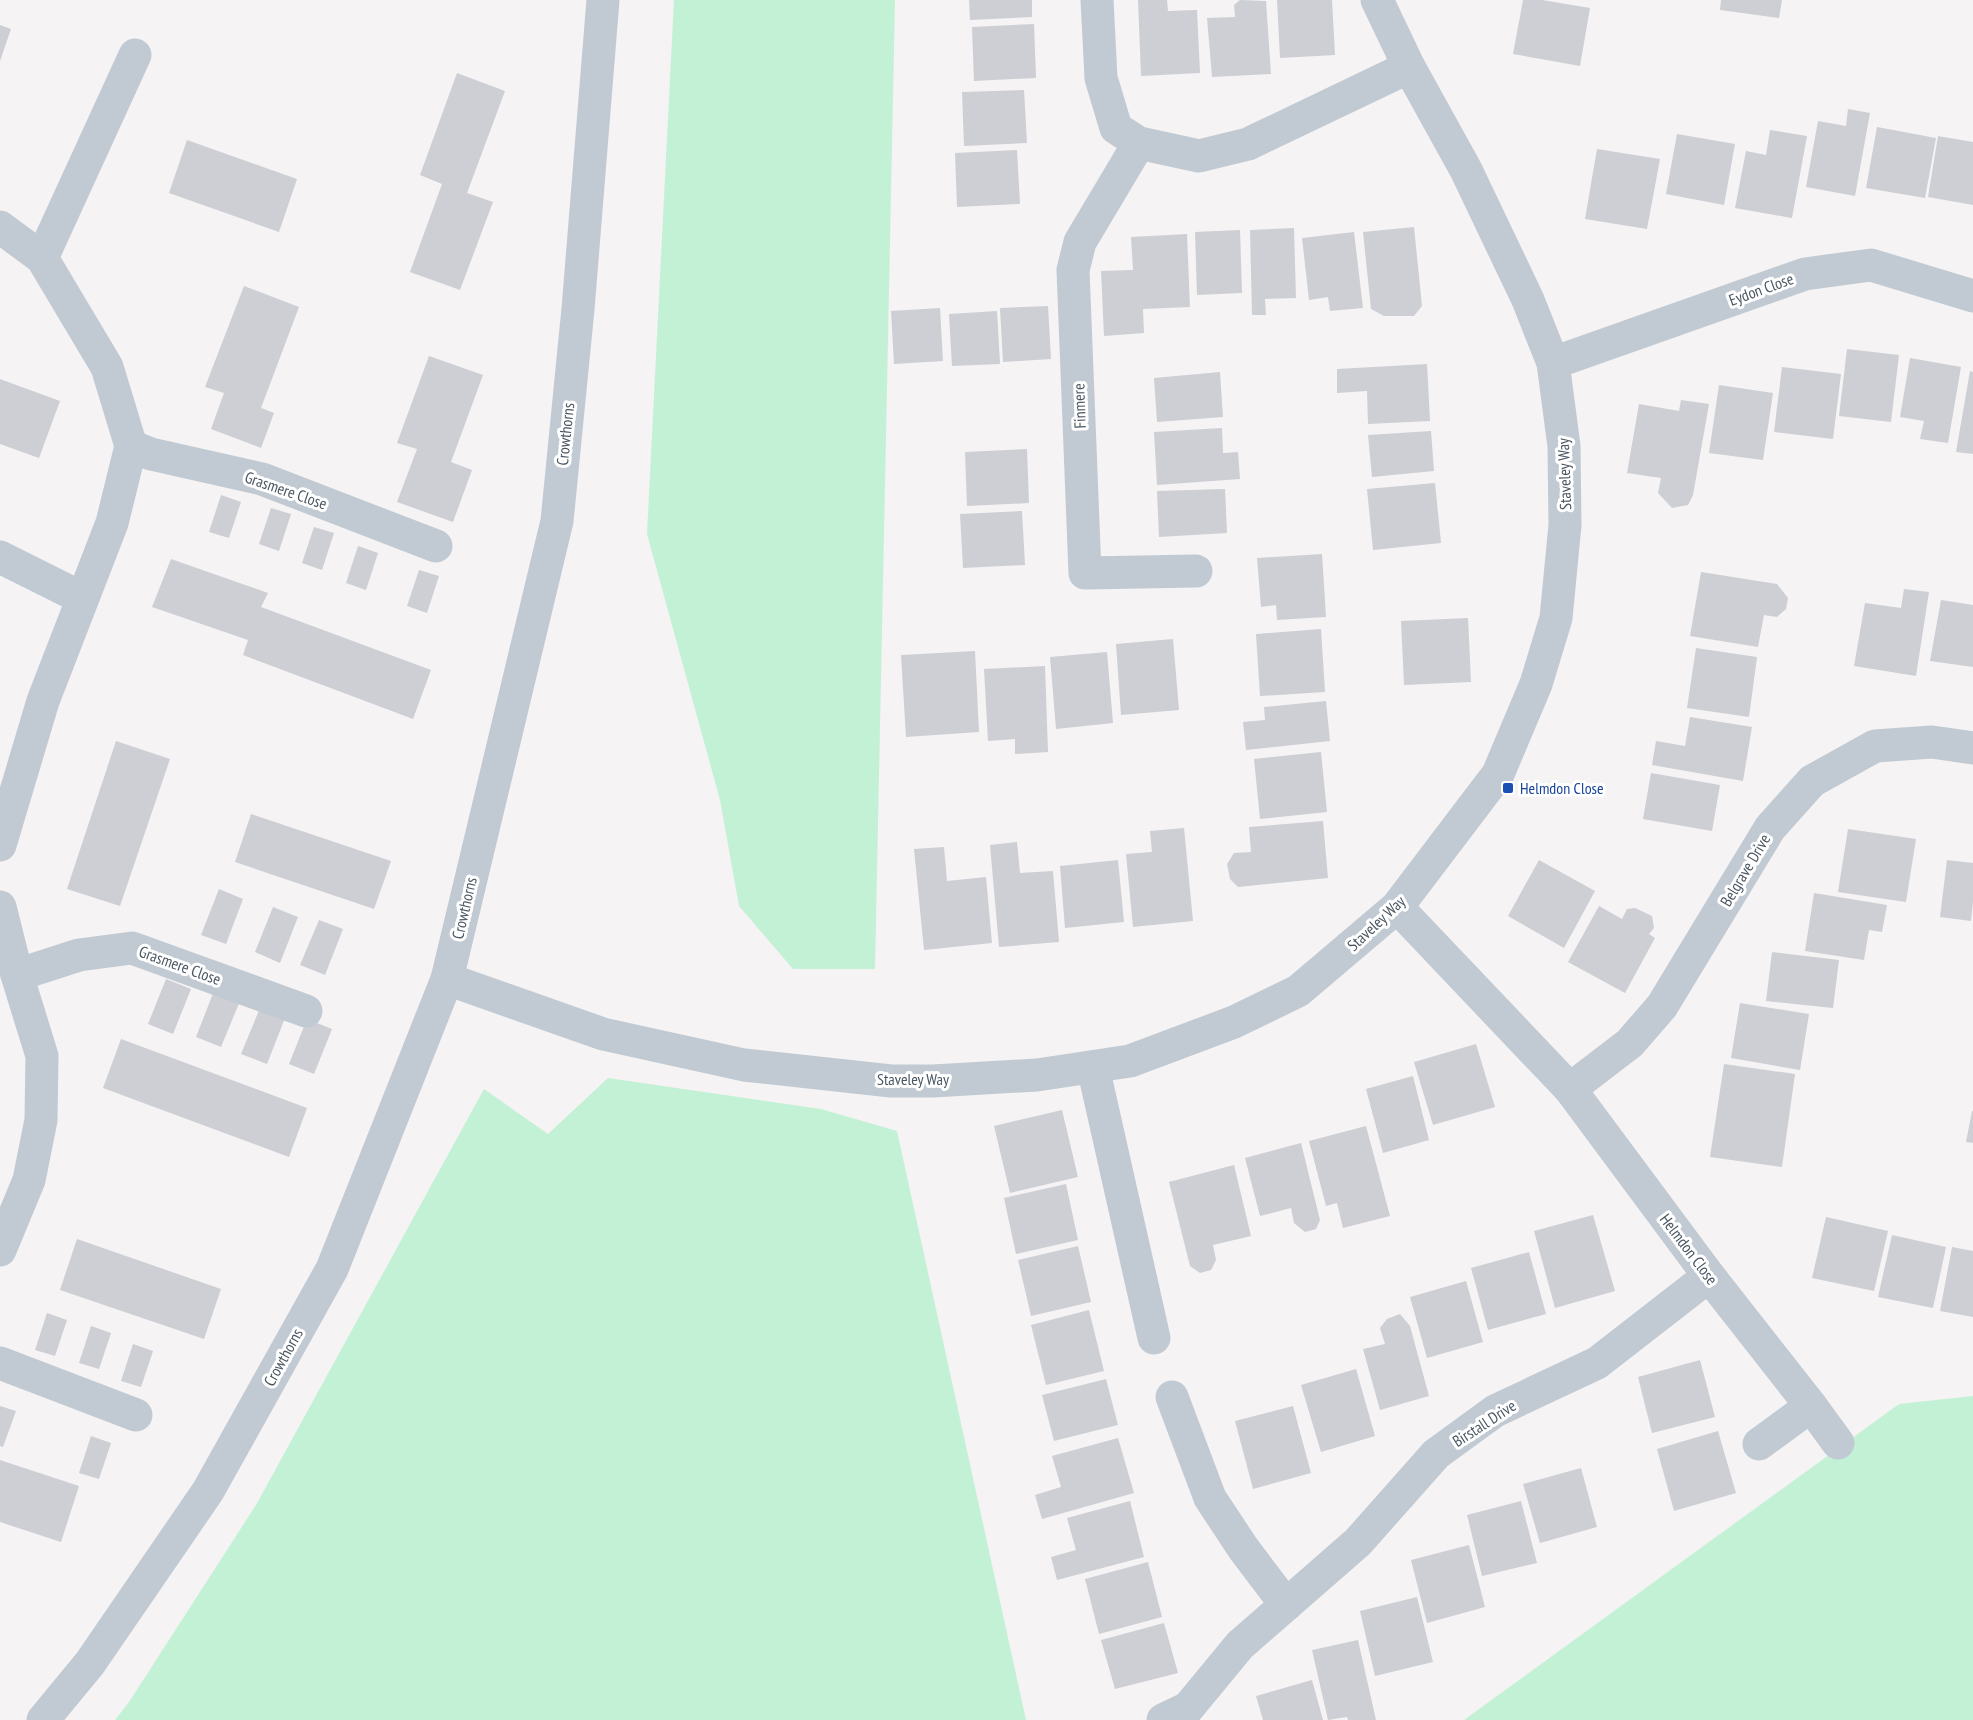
<svg xmlns="http://www.w3.org/2000/svg" width="1973" height="1720" viewBox="0 0 1973 1720" font-family="'PT Sans Narrow',sans-serif">
<rect width="100%" height="100%" fill="#f5f3f3"/>
<g fill="#c3f1d5">
<path d="M 674,0 L 895,0 L 875,969 L 793,969 L 739,906 L 720,800 L 647,534 Z"/>
<path d="M 608,1078 L 821,1109 L 897,1131 L 1026,1720 L 115,1720 L 129,1702 L 256,1505 L 484,1089 L 548,1134 Z"/>
<path d="M 1973,1396 L 1973,1720 L 1464,1720 L 1899,1404 Z"/>
</g>
<g fill="#cdcfd5">
<path d="M 969,0 L 1032,0 L 1032,17 L 970,20 Z"/>
<path d="M 1138,0 L 1167,0 L 1168,11 L 1197,10 L 1200,73 L 1141,76 Z"/>
<path d="M 1240,0 L 1266,1 L 1271,74 L 1212,77 L 1207,18 L 1235,17 L 1234,5 Z"/>
<path d="M 1277,0 L 1332,0 L 1335,55 L 1280,58 Z"/>
<path d="M 1523,0 L 1542,0 L 1590,8 L 1580,66 L 1513,54 Z"/>
<path d="M 1721,0 L 1782,0 L 1779,18 L 1720,10 Z"/>
<path d="M 1034,24 L 1036,78 L 974,81 L 972,27 Z"/>
<path d="M 0,25 L 11,29 L 0,61 Z"/>
<path d="M 457,73 L 505,91 L 467,193 L 493,202 L 460,290 L 410,272 L 442,184 L 420,175 Z"/>
<path d="M 1024,90 L 1027,143 L 964,146 L 962,92 Z"/>
<path d="M 1848,109 L 1870,113 L 1855,196 L 1806,187 L 1818,121 L 1846,126 Z"/>
<path d="M 1877,127 L 1936,138 L 1925,198 L 1866,188 Z"/>
<path d="M 1770,130 L 1807,136 L 1792,218 L 1735,208 L 1746,151 L 1766,155 Z"/>
<path d="M 1677,134 L 1735,144 L 1724,205 L 1666,194 Z"/>
<path d="M 1938,136 L 1973,142 L 1973,205 L 1928,197 Z"/>
<path d="M 187,140 L 297,179 L 279,232 L 169,193 Z"/>
<path d="M 1597,149 L 1660,159 L 1647,229 L 1585,219 Z"/>
<path d="M 1017,150 L 1020,204 L 957,207 L 955,153 Z"/>
<path d="M 1414,227 L 1422,306 L 1414,316 L 1384,316 L 1371,309 L 1363,232 Z"/>
<path d="M 1294,228 L 1296,298 L 1265,299 L 1266,315 L 1252,315 L 1250,230 Z"/>
<path d="M 1240,230 L 1242,293 L 1197,295 L 1195,232 Z"/>
<path d="M 1354,232 L 1363,308 L 1330,311 L 1328,297 L 1309,300 L 1302,238 Z"/>
<path d="M 1187,234 L 1190,307 L 1143,309 L 1144,333 L 1104,336 L 1101,271 L 1133,270 L 1131,237 Z"/>
<path d="M 244,286 L 299,307 L 261,408 L 274,413 L 261,448 L 211,429 L 224,393 L 205,387 Z"/>
<path d="M 1048,306 L 1051,359 L 1003,362 L 1000,308 Z"/>
<path d="M 940,308 L 943,361 L 894,364 L 891,311 Z"/>
<path d="M 997,311 L 1000,364 L 952,366 L 949,314 Z"/>
<path d="M 1847,349 L 1899,355 L 1891,422 L 1839,416 Z"/>
<path d="M 429,356 L 483,375 L 451,462 L 472,470 L 453,522 L 397,502 L 417,449 L 397,443 Z"/>
<path d="M 1910,358 L 1961,367 L 1948,443 L 1920,439 L 1924,421 L 1900,417 Z"/>
<path d="M 1427,364 L 1430,421 L 1368,424 L 1367,391 L 1337,393 L 1337,369 Z"/>
<path d="M 1782,367 L 1841,374 L 1833,439 L 1774,432 Z"/>
<path d="M 1970,371 L 1973,372 L 1973,454 L 1956,452 Z"/>
<path d="M 1220,372 L 1223,417 L 1157,422 L 1154,378 Z"/>
<path d="M 0,379 L 60,401 L 39,458 L 0,444 Z"/>
<path d="M 1719,385 L 1773,393 L 1763,460 L 1709,453 Z"/>
<path d="M 1681,400 L 1709,404 L 1693,495 L 1688,505 L 1672,508 L 1658,493 L 1661,478 L 1627,473 L 1639,404 L 1679,411 Z"/>
<path d="M 1222,428 L 1223,453 L 1238,452 L 1240,479 L 1157,485 L 1154,432 Z"/>
<path d="M 1431,431 L 1434,471 L 1372,477 L 1368,435 Z"/>
<path d="M 1027,449 L 1029,503 L 967,506 L 965,452 Z"/>
<path d="M 1435,483 L 1441,543 L 1373,550 L 1367,489 Z"/>
<path d="M 1225,489 L 1227,533 L 1159,537 L 1157,491 Z"/>
<path d="M 221,495 L 241,502 L 229,538 L 209,532 Z"/>
<path d="M 271,508 L 291,514 L 279,551 L 259,544 Z"/>
<path d="M 1022,511 L 1025,565 L 963,568 L 960,514 Z"/>
<path d="M 314,527 L 334,533 L 322,570 L 302,563 Z"/>
<path d="M 358,546 L 378,553 L 366,590 L 346,583 Z"/>
<path d="M 1322,554 L 1326,617 L 1277,620 L 1276,605 L 1261,607 L 1257,558 Z"/>
<path d="M 171,559 L 268,593 L 261,607 L 431,670 L 413,719 L 243,655 L 248,640 L 152,607 Z"/>
<path d="M 419,570 L 439,576 L 427,613 L 407,606 Z"/>
<path d="M 1701,572 L 1777,584 L 1788,598 L 1786,609 L 1777,617 L 1764,615 L 1758,647 L 1690,636 Z"/>
<path d="M 1904,589 L 1929,592 L 1916,676 L 1854,666 L 1865,603 L 1901,608 Z"/>
<path d="M 1941,600 L 1973,605 L 1973,667 L 1930,661 Z"/>
<path d="M 1468,618 L 1471,682 L 1404,685 L 1401,621 Z"/>
<path d="M 1321,629 L 1325,692 L 1260,696 L 1256,634 Z"/>
<path d="M 1173,639 L 1179,710 L 1121,715 L 1116,644 Z"/>
<path d="M 1696,648 L 1757,657 L 1749,717 L 1687,708 Z"/>
<path d="M 975,651 L 979,732 L 906,737 L 901,655 Z"/>
<path d="M 1107,652 L 1113,723 L 1056,729 L 1050,657 Z"/>
<path d="M 1045,666 L 1048,752 L 1015,754 L 1015,739 L 988,741 L 984,669 Z"/>
<path d="M 1326,701 L 1330,741 L 1246,750 L 1243,722 L 1265,720 L 1264,707 Z"/>
<path d="M 1690,717 L 1752,727 L 1743,781 L 1652,765 L 1656,741 L 1685,746 Z"/>
<path d="M 116,741 L 170,759 L 120,906 L 67,889 Z"/>
<path d="M 1321,752 L 1327,812 L 1260,819 L 1254,759 Z"/>
<path d="M 1651,773 L 1720,785 L 1712,831 L 1643,819 Z"/>
<path d="M 251,814 L 391,861 L 374,909 L 235,862 Z"/>
<path d="M 1323,821 L 1328,878 L 1238,887 L 1230,879 L 1227,864 L 1234,853 L 1251,852 L 1249,827 Z"/>
<path d="M 1184,828 L 1193,921 L 1133,927 L 1126,854 L 1152,852 L 1150,831 Z"/>
<path d="M 1848,829 L 1916,839 L 1906,902 L 1838,892 Z"/>
<path d="M 1017,842 L 1020,873 L 1053,871 L 1059,942 L 999,947 L 990,845 Z"/>
<path d="M 944,847 L 947,881 L 986,877 L 992,943 L 924,950 L 914,849 Z"/>
<path d="M 1118,860 L 1124,922 L 1065,928 L 1060,866 Z"/>
<path d="M 1539,860 L 1595,891 L 1564,948 L 1508,916 Z"/>
<path d="M 1947,860 L 1973,863 L 1973,902 L 1971,921 L 1940,917 Z"/>
<path d="M 219,889 L 243,899 L 226,944 L 201,935 Z"/>
<path d="M 1814,893 L 1887,905 L 1882,932 L 1869,930 L 1864,960 L 1805,951 Z"/>
<path d="M 1599,906 L 1622,919 L 1627,909 L 1635,908 L 1652,916 L 1654,928 L 1649,934 L 1655,938 L 1625,993 L 1568,962 Z"/>
<path d="M 273,907 L 298,917 L 280,963 L 255,952 Z"/>
<path d="M 319,920 L 343,929 L 325,975 L 300,965 Z"/>
<path d="M 1772,952 L 1839,960 L 1833,1008 L 1766,1001 Z"/>
<path d="M 166,979 L 191,989 L 173,1034 L 148,1024 Z"/>
<path d="M 214,991 L 240,1001 L 221,1047 L 196,1037 Z"/>
<path d="M 1740,1003 L 1809,1014 L 1800,1070 L 1731,1058 Z"/>
<path d="M 260,1008 L 285,1018 L 267,1064 L 241,1054 Z"/>
<path d="M 307,1019 L 332,1029 L 314,1074 L 289,1064 Z"/>
<path d="M 121,1039 L 307,1108 L 289,1157 L 103,1088 Z"/>
<path d="M 1476,1044 L 1495,1107 L 1433,1125 L 1414,1062 Z"/>
<path d="M 1724,1064 L 1795,1074 L 1782,1167 L 1710,1157 Z"/>
<path d="M 1413,1076 L 1429,1140 L 1383,1153 L 1366,1089 Z"/>
<path d="M 1062,1110 L 1078,1177 L 1010,1193 L 994,1126 Z"/>
<path d="M 1972,1111 L 1973,1111 L 1973,1143 L 1966,1142 Z"/>
<path d="M 1366,1126 L 1390,1216 L 1343,1228 L 1337,1203 L 1326,1206 L 1309,1141 Z"/>
<path d="M 1301,1143 L 1320,1220 L 1316,1229 L 1305,1232 L 1294,1223 L 1291,1208 L 1260,1216 L 1245,1158 Z"/>
<path d="M 1234,1165 L 1251,1236 L 1213,1245 L 1216,1260 L 1211,1270 L 1200,1273 L 1190,1266 L 1169,1182 Z"/>
<path d="M 1066,1184 L 1078,1240 L 1016,1254 L 1004,1198 Z"/>
<path d="M 1593,1215 L 1615,1291 L 1555,1308 L 1534,1231 Z"/>
<path d="M 1826,1217 L 1888,1231 L 1874,1291 L 1812,1278 Z"/>
<path d="M 1892,1235 L 1946,1247 L 1933,1308 L 1878,1297 Z"/>
<path d="M 77,1239 L 221,1289 L 204,1339 L 60,1290 Z"/>
<path d="M 1078,1246 L 1091,1302 L 1031,1316 L 1018,1260 Z"/>
<path d="M 1952,1247 L 1973,1251 L 1973,1317 L 1940,1311 Z"/>
<path d="M 1529,1252 L 1546,1314 L 1488,1330 L 1471,1268 Z"/>
<path d="M 1466,1281 L 1483,1342 L 1427,1358 L 1410,1297 Z"/>
<path d="M 1089,1310 L 1104,1371 L 1046,1385 L 1031,1325 Z"/>
<path d="M 47,1313 L 67,1320 L 55,1356 L 35,1350 Z"/>
<path d="M 1400,1314 L 1410,1326 L 1429,1396 L 1380,1410 L 1363,1349 L 1385,1344 L 1380,1328 L 1387,1319 Z"/>
<path d="M 91,1326 L 111,1333 L 99,1369 L 79,1363 Z"/>
<path d="M 133,1344 L 153,1351 L 141,1387 L 121,1381 Z"/>
<path d="M 1700,1360 L 1715,1417 L 1652,1433 L 1638,1377 Z"/>
<path d="M 1356,1369 L 1375,1436 L 1321,1452 L 1301,1385 Z"/>
<path d="M 1106,1379 L 1118,1425 L 1054,1441 L 1042,1395 Z"/>
<path d="M 0,1406 L 16,1411 L 3,1447 L 0,1446 Z"/>
<path d="M 1293,1406 L 1311,1473 L 1253,1489 L 1235,1421 Z"/>
<path d="M 1718,1431 L 1736,1493 L 1674,1511 L 1657,1449 Z"/>
<path d="M 91,1436 L 111,1443 L 99,1479 L 79,1473 Z"/>
<path d="M 1118,1438 L 1134,1493 L 1042,1519 L 1035,1495 L 1061,1487 L 1052,1456 Z"/>
<path d="M 0,1460 L 79,1486 L 61,1542 L 0,1522 Z"/>
<path d="M 1581,1468 L 1597,1527 L 1540,1543 L 1523,1484 Z"/>
<path d="M 1130,1501 L 1144,1557 L 1057,1580 L 1051,1557 L 1076,1550 L 1067,1518 Z"/>
<path d="M 1521,1501 L 1537,1563 L 1482,1576 L 1467,1515 Z"/>
<path d="M 1469,1545 L 1485,1607 L 1427,1623 L 1411,1560 Z"/>
<path d="M 1148,1562 L 1162,1617 L 1099,1634 L 1085,1579 Z"/>
<path d="M 1417,1597 L 1433,1662 L 1375,1676 L 1360,1611 Z"/>
<path d="M 1164,1623 L 1178,1673 L 1115,1689 L 1101,1640 Z"/>
<path d="M 1358,1640 L 1376,1720 L 1348,1720 L 1347,1717 L 1328,1720 L 1312,1650 Z"/>
<path d="M 1312,1680 L 1323,1720 L 1263,1720 L 1256,1696 Z"/>
</g>
<g fill="none" stroke-linecap="round" stroke-linejoin="round">
<g stroke="#c1cad2" stroke-width="33">
<path d="M 1097,0 L 1101,78 L 1116,128 L 1139,143 L 1199,156 L 1248,144 L 1409,67"/>
<path d="M 1139,143 L 1080,242 L 1073,270 L 1085,573 L 1196,571"/>
<path d="M 0,227 L 42,258 L 107,367 L 131,446 L 112,523 L 43,701 L 0,845"/>
<path d="M 42,258 L 135,55"/>
<path d="M 1553,363 L 1805,274 L 1871,265 L 1973,296"/>
<path d="M 131,446 L 151,454 L 262,479 L 436,546"/>
<path d="M 0,557 L 82,598"/>
<path d="M 0,907 L 17,975 L 42,1056 L 41,1120 L 29,1180 L 0,1250"/>
<path d="M 1397,907 L 1570,1089 L 1709,1276 L 1811,1406 L 1838,1443"/>
<path d="M 17,975 L 79,955 L 132,948 L 306,1011"/>
<path d="M 447,979 L 603,1034 L 744,1065 L 891,1081 L 933,1081 L 1037,1075 L 1130,1061 L 1234,1022 L 1298,991 L 1397,907 L 1498,774 L 1536,684 L 1556,618 L 1565,525 L 1564,446 L 1553,363 L 1528,300 L 1466,170 L 1409,67 L 1377,0"/>
<path d="M 1093,1067 L 1154,1338"/>
<path d="M 1570,1089 L 1630,1043 L 1662,1006 L 1770,828 L 1812,781 L 1875,746 L 1932,742 L 1973,748"/>
<path d="M 0,1363 L 136,1415"/>
<path d="M 1172,1397 L 1210,1498 L 1243,1548 L 1286,1605"/>
<path d="M 1759,1444 L 1811,1406"/>
<path d="M 43,1720 L 90,1663 L 208,1491 L 332,1269 L 447,979 L 557,521 L 578,309 L 603,0"/>
<path d="M 1163,1720 L 1188,1708 L 1240,1645 L 1358,1542 L 1436,1454 L 1495,1411 L 1597,1363 L 1709,1276"/>
</g>
</g>
<rect fill="#1a4fb4" stroke="#fff" stroke-width="2" x="1502" y="782" width="12" height="12" rx="3"/>
<g text-anchor="middle" dominant-baseline="central" stroke-width="6" stroke-linejoin="round" paint-order="stroke">
<g font-size="16" fill="#4a5661" stroke="#fff">
<text transform="translate(1761 289) rotate(-20)">Eydon Close</text>
<text transform="translate(1079 406) rotate(-92)">Finmere</text>
<text transform="translate(565 434) rotate(-84)">Crowthorns</text>
<text transform="translate(1564 474) rotate(-92)">Staveley Way</text>
<text transform="translate(286 490) rotate(19)">Grasmere Close</text>
<text transform="translate(1745 870) rotate(-59)">Belgrave Drive</text>
<text transform="translate(464 908) rotate(-77)">Crowthorns</text>
<text transform="translate(1376 923) rotate(-43)">Staveley Way</text>
<text transform="translate(180 965) rotate(20)">Grasmere Close</text>
<text x="913" y="1079">Staveley Way</text>
<text transform="translate(1689 1249) rotate(53)">Helmdon Close</text>
<text transform="translate(283 1357) rotate(-61)">Crowthorns</text>
<text transform="translate(1484 1423) rotate(-33)">Birstall Drive</text>
</g>
<g font-size="16" fill="#164399" stroke="#fff" text-anchor="start">
<text x="1520" y="788">Helmdon Close</text>
</g>
</g>
</svg>
